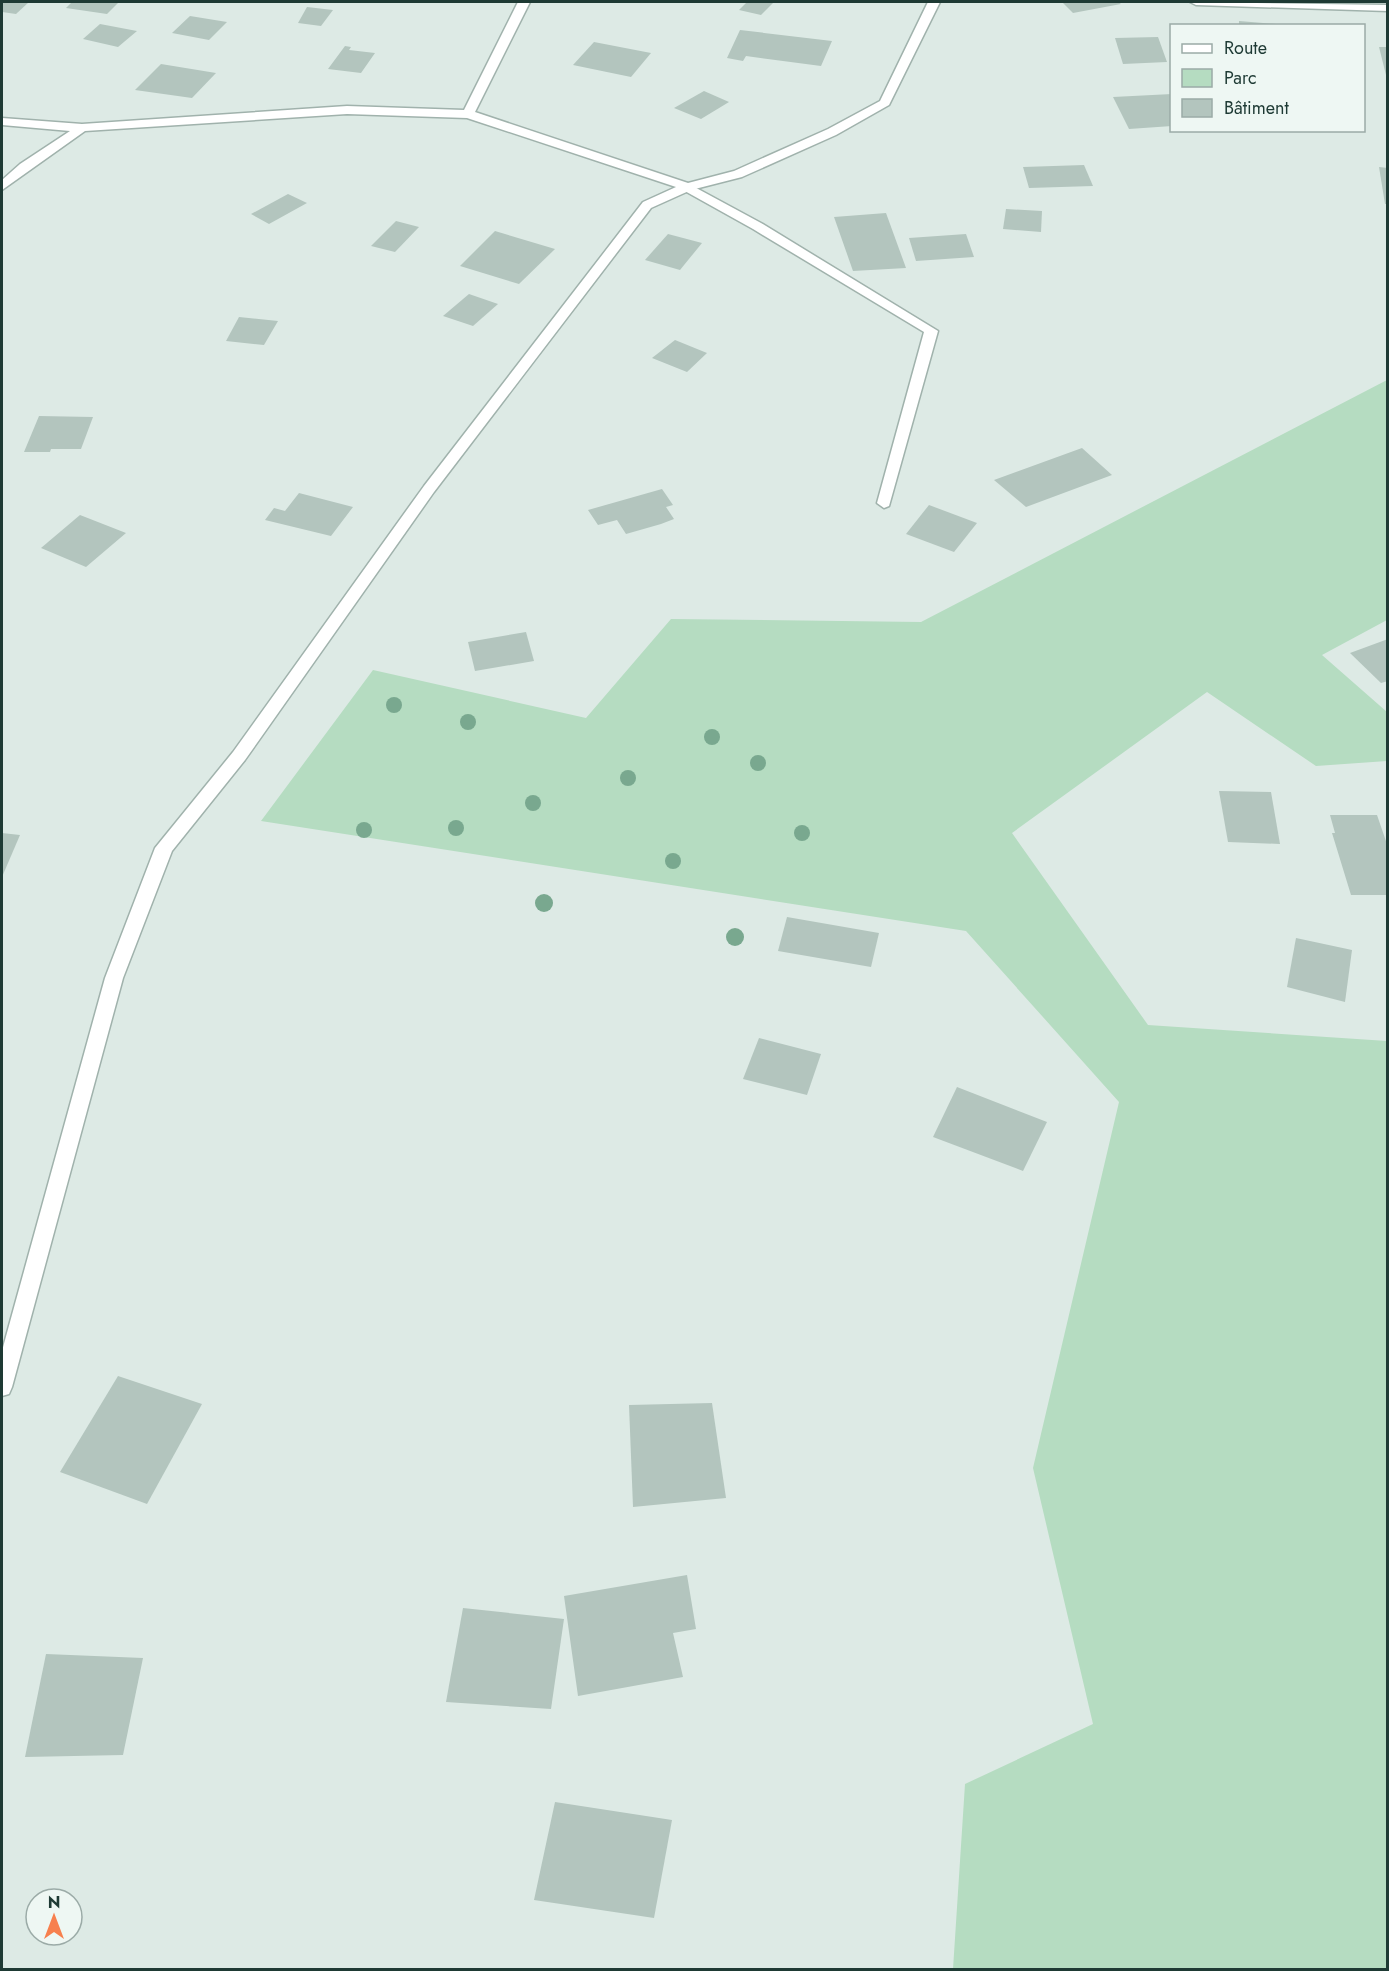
<svg xmlns="http://www.w3.org/2000/svg" width="1389" height="1971" viewBox="0 0 1389 1971" font-family="Jost,sans-serif">
<rect width="100%" height="100%" fill="#ddeae5"/>
<path fill="#b5dcc1" d="M 1387,380 L 1387,620 L 1322,655 L 1387,712 L 1387,761 L 1316,766 L 1207,692 L 1012,833 L 1148,1025 L 1387,1041 L 1387,1969 L 953,1969 L 965,1784 L 1093,1724 L 1033,1468 L 1119,1102 L 966,931 L 261,821 L 373,670 L 586,718 L 671,619 L 921,622 Z"/>
<g fill="#b3c5be">
<path d="M 2,2 L 29,2 L 16,14 L 2,12 Z"/>
<path d="M 72,2 L 119,2 L 107,14 L 66,8 Z"/>
<path d="M 747,2 L 774,2 L 761,15 L 739,10 Z"/>
<path d="M 1062,2 L 1118,2 L 1121,4 L 1073,13 Z"/>
<path d="M 307,7 L 333,10 L 321,26 L 298,23 Z"/>
<path d="M 190,16 L 227,22 L 209,40 L 172,33 Z"/>
<path d="M 1239,21 L 1276,24 L 1276,26 L 1239,26 Z"/>
<path d="M 100,24 L 137,31 L 118,47 L 83,39 Z"/>
<path d="M 740,30 L 832,41 L 821,66 L 746,56 L 743,61 L 727,58 Z"/>
<path d="M 1158,37 L 1167,62 L 1123,64 L 1115,38 Z"/>
<path d="M 594,42 L 651,53 L 631,77 L 573,65 Z"/>
<path d="M 345,46 L 351,47 L 349,50 L 375,53 L 361,73 L 328,69 Z"/>
<path d="M 1379,47 L 1388,47 L 1388,79 L 1387,79 Z"/>
<path d="M 161,64 L 216,73 L 192,98 L 135,90 Z"/>
<path d="M 704,91 L 729,102 L 701,119 L 674,108 Z"/>
<path d="M 1172,94 L 1172,126 L 1129,129 L 1113,97 Z"/>
<path d="M 1084,165 L 1093,186 L 1029,188 L 1023,167 Z"/>
<path d="M 1379,167 L 1388,168 L 1388,204 L 1385,204 Z"/>
<path d="M 288,194 L 307,203 L 269,224 L 251,214 Z"/>
<path d="M 1006,209 L 1042,211 L 1041,232 L 1003,229 Z"/>
<path d="M 886,213 L 906,268 L 853,271 L 834,217 Z"/>
<path d="M 396,221 L 419,227 L 395,252 L 371,246 Z"/>
<path d="M 495,231 L 555,249 L 519,284 L 460,266 Z"/>
<path d="M 668,234 L 702,243 L 680,270 L 645,260 Z"/>
<path d="M 966,234 L 974,257 L 916,261 L 909,238 Z"/>
<path d="M 469,294 L 498,304 L 473,326 L 443,316 Z"/>
<path d="M 239,317 L 278,321 L 264,345 L 226,341 Z"/>
<path d="M 675,340 L 707,353 L 687,372 L 652,358 Z"/>
<path d="M 39,416 L 93,417 L 81,449 L 51,449 L 50,452 L 24,452 Z"/>
<path d="M 1082,448 L 1112,475 L 1026,507 L 994,480 Z"/>
<path d="M 662,489 L 673,505 L 666,507 L 674,519 L 661,524 L 626,534 L 617,520 L 598,525 L 588,510 Z"/>
<path d="M 299,493 L 353,507 L 331,536 L 265,520 L 274,508 L 285,511 Z"/>
<path d="M 929,505 L 977,523 L 954,552 L 906,534 Z"/>
<path d="M 80,515 L 126,533 L 86,567 L 41,548 Z"/>
<path d="M 526,632 L 534,661 L 475,671 L 468,642 Z"/>
<path d="M 1388,639 L 1388,681 L 1381,683 L 1350,653 Z"/>
<path d="M 1219,791 L 1271,792 L 1280,844 L 1228,842 Z"/>
<path d="M 1330,815 L 1377,815 L 1388,847 L 1388,895 L 1351,895 L 1332,833 L 1335,833 Z"/>
<path d="M 2,833 L 20,835 L 2,877 Z"/>
<path d="M 787,917 L 879,933 L 871,967 L 778,951 Z"/>
<path d="M 1296,938 L 1352,950 L 1345,1002 L 1287,987 Z"/>
<path d="M 759,1038 L 821,1054 L 807,1095 L 743,1079 Z"/>
<path d="M 957,1087 L 1047,1122 L 1023,1171 L 933,1137 Z"/>
<path d="M 118,1376 L 202,1404 L 147,1504 L 60,1472 Z"/>
<path d="M 712,1403 L 726,1498 L 633,1507 L 629,1405 Z"/>
<path d="M 687,1575 L 696,1629 L 673,1633 L 683,1677 L 578,1696 L 564,1596 Z"/>
<path d="M 463,1608 L 564,1619 L 551,1709 L 446,1702 Z"/>
<path d="M 46,1654 L 143,1658 L 123,1755 L 25,1757 Z"/>
<path d="M 555,1802 L 672,1820 L 654,1918 L 534,1900 Z"/>
</g>
<g fill="none" stroke-linecap="round" stroke-linejoin="round">
<g stroke="#a0b2ac" stroke-width="3">
<path id="lane" d="M 687,183 L 761,223 L 938,331 L 889,506 L 884,508 L 877,503 L 924,332 L 753,229 L 683,190 L 681,187 Z"/>
</g>
<g stroke="#a0b2ac" stroke-width="3">
<g id="street">
<path d="M 518,2 L 530,2 L 475,112 L 688,183 L 734,171 L 828,129 L 880,101 L 928,2 L 940,2 L 889,105 L 836,135 L 742,177 L 691,190 L 651,208 L 434,492 L 245,760 L 172,851 L 123,978 L 12,1387 L 9,1394 L 2,1396 L 2,1351 L 105,978 L 155,848 L 233,752 L 424,486 L 643,202 L 676,187 L 467,118 L 347,114 L 85,131 L 2,190 L 2,180 L 20,164 L 70,131 L 2,125 L 2,118 L 82,124 L 347,106 L 464,110 Z"/>
<path d="M 1190,2 L 1388,5 L 1388,11 L 1196,5 Z"/>
</g>
</g>
<use href="#lane" fill="#fff" fill-rule="evenodd"/>
<use href="#street" fill="#fff" fill-rule="evenodd"/>
</g>
<g fill="#79a88f">
<circle cx="394" cy="705" r="8"/>
<circle cx="468" cy="722" r="8"/>
<circle cx="712" cy="737" r="8"/>
<circle cx="758" cy="763" r="8"/>
<circle cx="628" cy="778" r="8"/>
<circle cx="533" cy="803" r="8"/>
<circle cx="456" cy="828" r="8"/>
<circle cx="364" cy="830" r="8"/>
<circle cx="802" cy="833" r="8"/>
<circle cx="673" cy="861" r="8"/>
<circle cx="544" cy="903" r="9"/>
<circle cx="735" cy="937" r="9"/>
</g>
<rect width="1389" height="1971" fill="none" stroke="#1e3a34" stroke-width="6"/>
<rect x="1170" y="24" width="195" height="108" fill="#eef7f3" stroke="#9baba7" stroke-width="1.5"/>
<rect x="1182" y="44" width="30" height="9" fill="#ffffff" stroke="#9baba7" stroke-width="1.5"/>
<text x="1224" y="54" font-size="18" fill="#1e3a34">Route</text>
<rect x="1182" y="69" width="30" height="18" fill="#b5dcc1" stroke="#9baba7" stroke-width="1.5"/>
<text x="1224" y="84" font-size="18" fill="#1e3a34">Parc</text>
<rect x="1182" y="99" width="30" height="18" fill="#b3c5be" stroke="#9baba7" stroke-width="1.5"/>
<text x="1224" y="114" font-size="18" fill="#1e3a34">Bâtiment</text>
<g transform="translate(54 1917)"><circle r="28" fill="#eef7f3" stroke="#9baba7" stroke-width="1.5"/>
<path d="M0-4.5L10 22L0 15L-10 22Z" fill="#f7804e"/>
<text y="-9" font-size="16" font-weight="bold" text-anchor="middle" fill="#1e3a34">N</text>
</g>
</svg>
